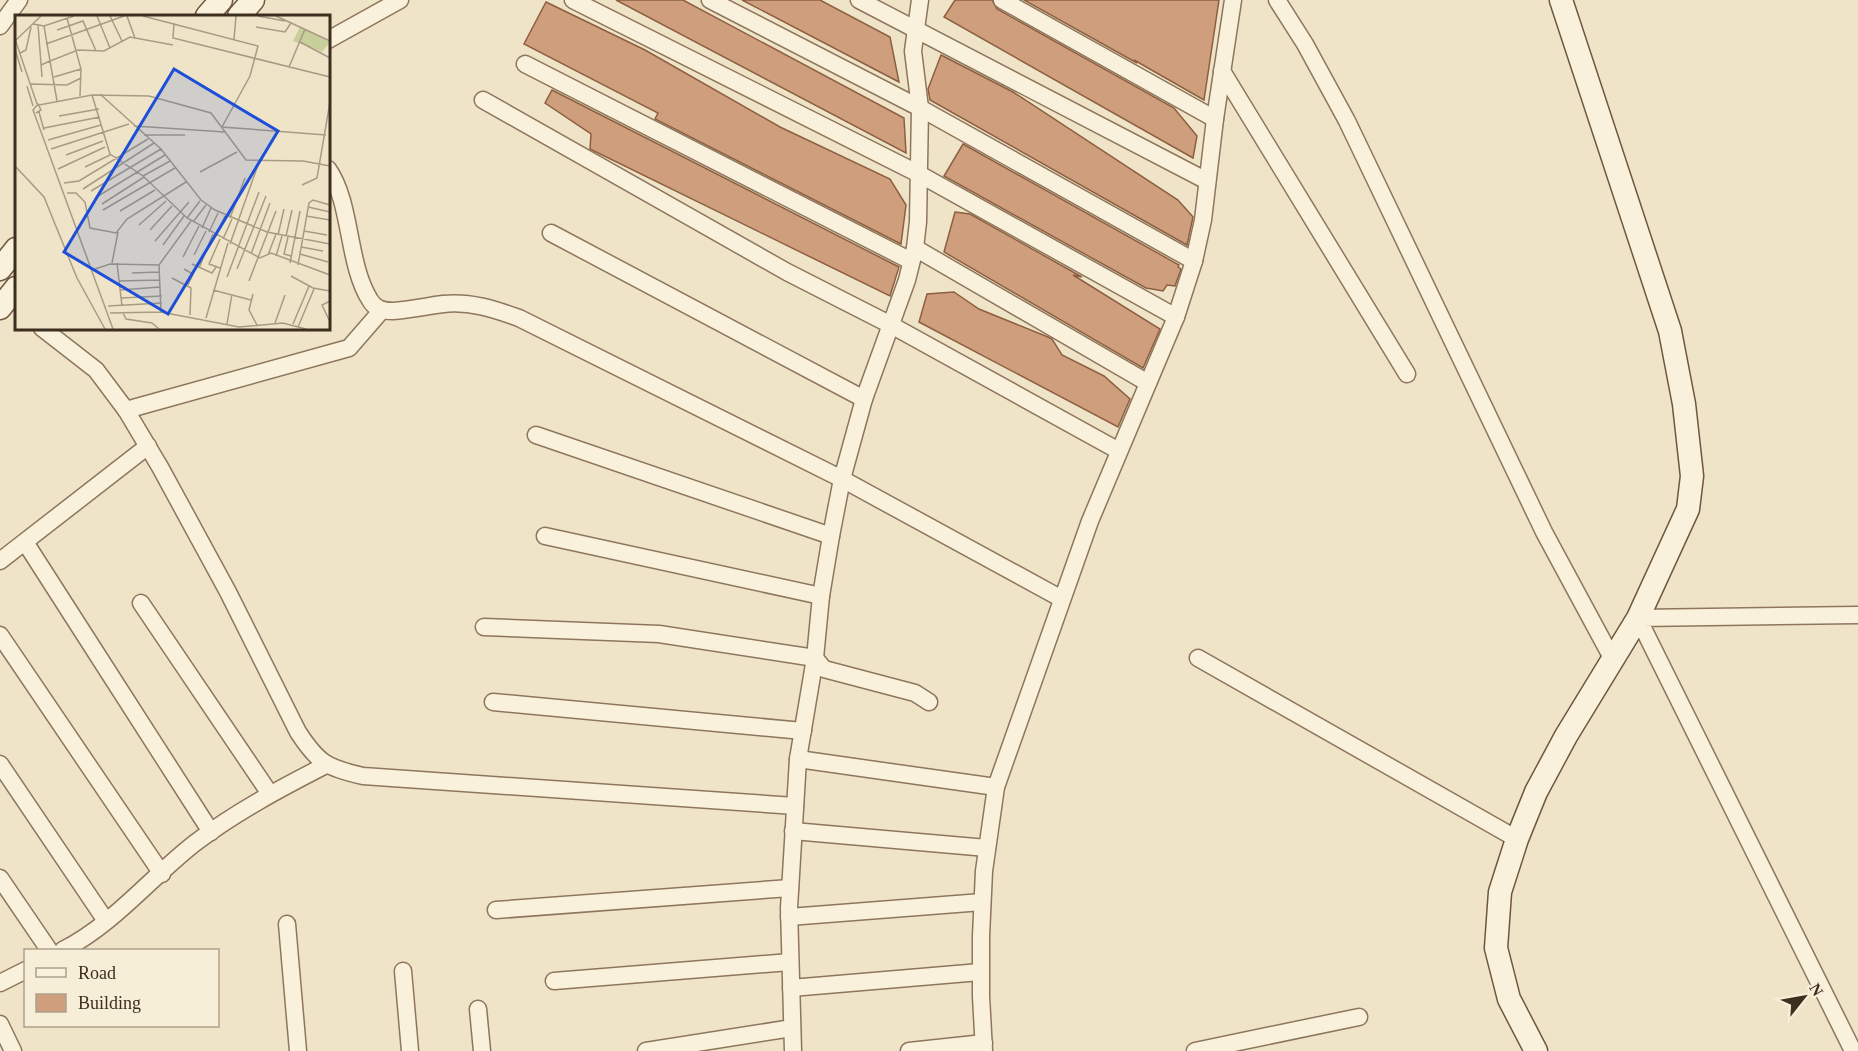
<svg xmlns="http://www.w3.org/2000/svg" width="1858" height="1051" viewBox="0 0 1858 1051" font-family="'Times New Roman',serif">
<rect width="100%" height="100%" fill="#f0e4c8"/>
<g fill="#cf9f7d" stroke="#8d5f41" stroke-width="1.5">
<path d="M 616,0 L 683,0 L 904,118 L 906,153 Z"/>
<path d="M 742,0 L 820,0 L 890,37 L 899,82 Z"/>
<path d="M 955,0 L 992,0 L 997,9 L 1174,108 L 1197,136 L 1193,158 L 944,17 Z"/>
<path d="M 1024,0 L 1219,0 L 1204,100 L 1134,60 L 1137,63 Z"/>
<path d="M 546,2 L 645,50 L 780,127 L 890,179 L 906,205 L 901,244 L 655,119 L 658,113 L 524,44 Z"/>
<path d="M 941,55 L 1013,92 L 1178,200 L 1193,217 L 1187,245 L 930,100 L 928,89 Z"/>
<path d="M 552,90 L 899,267 L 890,296 L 590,149 L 591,134 L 545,103 Z"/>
<path d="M 963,144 L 1179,265 L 1178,267 L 1181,269 L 1175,286 L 1167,285 L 1163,291 L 1146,288 L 944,176 Z"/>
<path d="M 955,212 L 970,214 L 1082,277 L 1073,275 L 1160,329 L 1143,368 L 944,252 Z"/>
<path d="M 954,292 L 979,309 L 1048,337 L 1052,339 L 1062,355 L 1104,376 L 1130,399 L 1118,427 L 919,322 L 927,294 Z"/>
</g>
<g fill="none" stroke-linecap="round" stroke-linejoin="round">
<g stroke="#8d765c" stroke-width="19">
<g id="street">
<path d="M 573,0 L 919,174 L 1176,317"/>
<path d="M 710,0 L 920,108 L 1194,261"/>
<path d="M 859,0 L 1207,181"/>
<path d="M 1002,0 L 1215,119"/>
<path d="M 1277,0 L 1305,44 L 1347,121 L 1544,532 L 1612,658"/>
<path d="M 0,26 L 19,0"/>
<path d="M 328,40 L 400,0"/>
<path d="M 525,64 L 911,261"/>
<path d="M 1222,71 L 1407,374"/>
<path d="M 483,100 L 787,272 L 891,325 L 1119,451"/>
<path d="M 328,169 C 352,203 347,264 370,300 C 375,309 383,311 393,311 C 410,310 427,306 443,304 C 470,301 494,309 519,318 L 842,479 L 1062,599"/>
<path d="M 551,233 L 864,399"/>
<path d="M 915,248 L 1148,383"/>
<path d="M 42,328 L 96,370 L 126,410 L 160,467 L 228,592 L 298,732 C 318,763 327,768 363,776 L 795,806"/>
<path d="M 126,410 L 349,348 L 382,310"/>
<path d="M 536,435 L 831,536"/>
<path d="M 545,536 L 821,596"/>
<path d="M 25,542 L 211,832"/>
<path d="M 0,561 L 148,446"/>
<path d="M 141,603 L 270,794"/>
<path d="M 484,627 L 659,634 L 815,658 L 824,669 L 915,693 L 929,702"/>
<path d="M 0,635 L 162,874"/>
<path d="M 1198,658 L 1517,839"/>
<path d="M 493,702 L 803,731"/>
<path d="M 798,759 L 996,787"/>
<path d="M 0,764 L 106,921"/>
<path d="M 793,831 L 987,848"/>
<path d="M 0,878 L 49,950"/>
<path d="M 496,910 L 790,888"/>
<path d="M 789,917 L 982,902"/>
<path d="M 287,924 L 298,1051"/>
<path d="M 63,950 C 114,924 150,878 195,843 C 236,812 281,788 326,765"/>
<path d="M 403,971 L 410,1051"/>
<path d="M 554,981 L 790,962"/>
<path d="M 0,983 L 26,970"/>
<path d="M 791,988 L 980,972"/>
<path d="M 478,1009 L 482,1051"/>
<path d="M 0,1024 L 13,1051"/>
<path d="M 646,1051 L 792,1028"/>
<path d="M 793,1051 L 789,908 L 798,759 L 815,658 L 821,596 L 831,536 L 842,479 L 864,399 L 907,280 L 915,248 L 918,222 L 920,108 L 913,51 L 920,0"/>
<path d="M 909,1051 L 984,1043"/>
<path d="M 984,1051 L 981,996 L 981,936 L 984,871 L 996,787 L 1090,521 L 1176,317 L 1194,261 L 1203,220 L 1215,119 L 1233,0"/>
<path d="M 1195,1051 L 1359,1017"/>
<path d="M 1853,1051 L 1638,618 L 1858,615"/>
</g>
</g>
<g stroke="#6f573f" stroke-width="25">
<g id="secondary">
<path d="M 207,16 L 221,0"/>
<path d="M 239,16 L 253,0"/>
<path d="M 0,269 L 16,249"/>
<path d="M 0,308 L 16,288"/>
<path d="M 1536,1051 L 1509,999 L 1496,948 L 1500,892 L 1517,839 L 1536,792 L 1566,736 L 1638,618 L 1688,509 L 1692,476 L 1684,404 L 1670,331 L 1561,0"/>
</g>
</g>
<use href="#street" stroke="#faf1dc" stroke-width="16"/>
<use href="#secondary" stroke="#faf1dc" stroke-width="22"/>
</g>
<g transform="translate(15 15)">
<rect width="315" height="315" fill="#f0e4c8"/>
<path d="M 285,12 L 315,27 L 307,37 L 278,26 Z" fill="#c9cf9b"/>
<path fill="none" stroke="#a89b85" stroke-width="1.5" d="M 82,1 L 95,33M 95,1 L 107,26M 112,1 L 120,23M 128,1 L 243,31 L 235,61 L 207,112 L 311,120M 243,1 L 270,6M 261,1 L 315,26M 159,8 L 158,23 L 315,62M 18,9 L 29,11 L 59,1M 23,10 L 27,62M 241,12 L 270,17 L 276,8M 42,15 L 68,6 L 81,36M 0,24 L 22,89M 219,24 L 221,1M 1,25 L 26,1M 285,27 L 315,43M 31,29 L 109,1M 0,34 L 7,57M 5,38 L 11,35 L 16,12M 26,50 L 35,46 L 29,11M 274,52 L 290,14M 39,62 L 66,54 L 52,3M 16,69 L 52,70 L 66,63M 12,71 L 18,91M 85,79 L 146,134 L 186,185 L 200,195 L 252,217 L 315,229M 77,80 L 95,139 L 128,161 L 172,203 L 245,243 L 256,238 L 315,260M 65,81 L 66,54M 42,86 L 35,46 L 63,35 L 89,36 L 115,22 L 158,30M 24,90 L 77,80 L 134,81 L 196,98 L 231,145 L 288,146 L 315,151M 24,97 L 29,115M 21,98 L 26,95 L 23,89 L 18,95 L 98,314M 44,101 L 84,94M 119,111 L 210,117M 29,113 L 85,102M 129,120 L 170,120M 33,125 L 86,110M 36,134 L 114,109M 51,140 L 88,126M 0,151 L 29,182 L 62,263 L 90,314M 70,152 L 95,140M 43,154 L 90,132M 185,157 L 222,137M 128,161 L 155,146M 49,168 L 64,166 L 133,124M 287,170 L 302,163 L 315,87M 68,174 L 139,128M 76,176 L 146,134M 52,178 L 61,178 L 70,187 L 75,213 L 101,218 L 112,204 L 171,167M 80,183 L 150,140M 87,189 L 129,162M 293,192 L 315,197M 88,195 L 160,153M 105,196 L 140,175M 291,201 L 315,205M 172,203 L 185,186M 215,203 L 230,163M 178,207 L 191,190M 124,210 L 151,186M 187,213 L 196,193M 135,215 L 157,191M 289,216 L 312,220M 194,217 L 203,198M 263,220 L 269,194M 201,221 L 210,201M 271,221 L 277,195M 273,222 L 269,239 L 276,241M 208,224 L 217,204M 140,226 L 174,187M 215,229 L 244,147M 148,230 L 169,201M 286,232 L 308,236M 236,239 L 255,188M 285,239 L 313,247M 179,240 L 191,216M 253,240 L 261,219M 261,241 L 267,221M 168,242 L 184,211M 97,248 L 103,217M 102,248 L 107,291M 275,248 L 285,196M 177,249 L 197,258 L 201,252M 144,250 L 146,297M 283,250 L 294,188 L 298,185 L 315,190M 184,253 L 198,219M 205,253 L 194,249 L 205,224M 80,254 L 95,249 L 144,250 L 176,206M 169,254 L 178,259 L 173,270M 222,254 L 251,181M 117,258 L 144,257M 276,261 L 298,273 L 315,276M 212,262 L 244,177M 157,263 L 176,273 L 175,300M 104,266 L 144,265M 234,266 L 261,196M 105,275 L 145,272M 198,275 L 236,285M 238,279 L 234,295 L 242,310M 106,283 L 147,281M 315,286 L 307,290 L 315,307M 93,291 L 147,288M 95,298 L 146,297 L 224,312 L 268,308 L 291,314M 108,298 L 111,304 L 137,308 L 144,314M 191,303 L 213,228M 260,308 L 270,280M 212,309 L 217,279M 278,309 L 294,271M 283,312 L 299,274"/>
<path fill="#1d4ed8" fill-opacity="0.15" stroke="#1d4ed8" stroke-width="3" d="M 159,54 L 263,116 L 153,299 L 49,237 Z"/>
<rect width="315" height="315" fill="none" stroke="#3d2e20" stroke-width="3"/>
</g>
<rect x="24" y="949" width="195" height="78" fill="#f7eed8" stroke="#ada18e" stroke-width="1.5"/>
<rect x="36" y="968" width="30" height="9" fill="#faf1dc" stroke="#ada18e" stroke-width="1.5"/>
<text x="78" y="979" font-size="18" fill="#3d2e20">Road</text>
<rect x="36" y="994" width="30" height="18" fill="#cf9f7d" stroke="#ada18e" stroke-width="1.5"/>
<text x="78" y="1009" font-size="18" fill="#3d2e20">Building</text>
<g transform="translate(1804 997) rotate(59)" stroke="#f7eed8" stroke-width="4.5" paint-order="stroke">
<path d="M0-4.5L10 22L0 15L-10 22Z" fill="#3d2e20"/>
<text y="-9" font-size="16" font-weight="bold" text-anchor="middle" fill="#3d2e20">N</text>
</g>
</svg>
